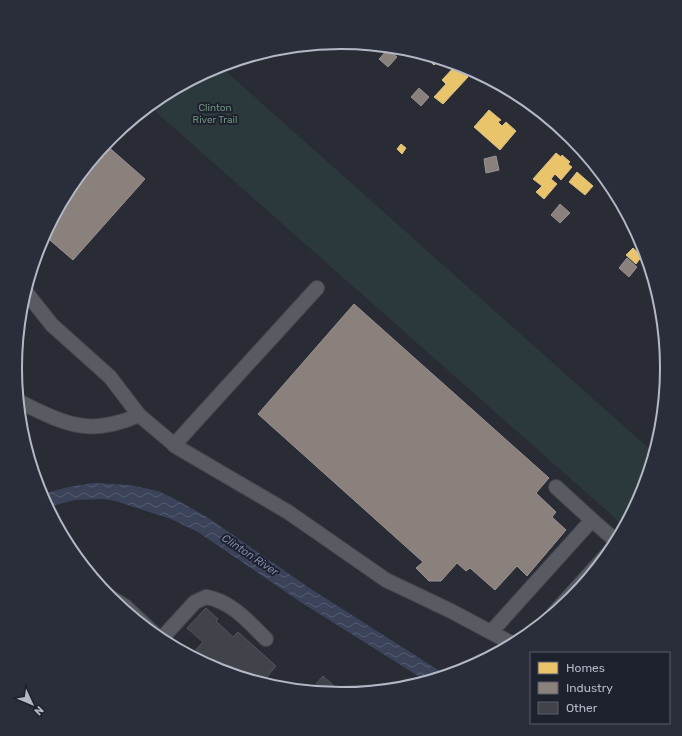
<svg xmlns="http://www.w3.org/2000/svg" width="682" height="736" viewBox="0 0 682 736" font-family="Rubik,sans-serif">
<defs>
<pattern id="water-waves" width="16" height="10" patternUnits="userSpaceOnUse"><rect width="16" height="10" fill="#3b435b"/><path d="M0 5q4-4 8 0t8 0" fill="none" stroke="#555c71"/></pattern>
</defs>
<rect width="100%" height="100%" fill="#292c34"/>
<path fill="#2b383c" d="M 220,66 L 654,453 L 642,493 L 624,526 L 149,106 L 160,97 Z"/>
<path fill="url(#water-waves)" d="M 93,483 L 130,485 L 158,491 L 175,499 L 207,517 L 308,587 L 446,675 L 426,681 L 299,601 L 198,532 L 171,519 L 115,501 L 103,499 L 75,500 L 48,507 L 41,494 L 69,487 Z"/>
<g fill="#e9c46a" stroke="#d9c085">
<path d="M 421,53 L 440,59 L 434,65 Z"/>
<path d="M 456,65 L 466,71 L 464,73 L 468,77 L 443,104 L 434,97 L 446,84 L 442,80 Z"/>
<path d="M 489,110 L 501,120 L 498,122 L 502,126 L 506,122 L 516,131 L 500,150 L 474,127 Z"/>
<path d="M 401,144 L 406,148 L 402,154 L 397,149 Z"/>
<path d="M 556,153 L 561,157 L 562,155 L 570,162 L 568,164 L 572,167 L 561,180 L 555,174 L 551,179 L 557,184 L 544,199 L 536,192 L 542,186 L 533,179 Z"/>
<path d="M 577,172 L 593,186 L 585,195 L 569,182 Z"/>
<path d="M 633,248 L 642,256 L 636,264 L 626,255 Z"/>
</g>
<g fill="#8a817c" stroke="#979192">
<path d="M 388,49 L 397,57 L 388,67 L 379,59 Z"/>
<path d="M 419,88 L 429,97 L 421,106 L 411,97 Z"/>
<path d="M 105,144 L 145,179 L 73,260 L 44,235 L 70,187 Z"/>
<path d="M 496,156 L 499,170 L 486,173 L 484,159 Z"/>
<path d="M 560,204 L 570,213 L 560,223 L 551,215 Z"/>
<path d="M 627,258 L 637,267 L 629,277 L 619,268 Z"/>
<path d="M 354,304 L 549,478 L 536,493 L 556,512 L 552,517 L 566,530 L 527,576 L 517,566 L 495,590 L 470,568 L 466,571 L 457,563 L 441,581 L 429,581 L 416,568 L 423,562 L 258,414 Z"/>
</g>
<g fill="#404349" stroke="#51545c">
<path d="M 206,608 L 218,619 L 216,621 L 233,637 L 238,632 L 276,666 L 266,678 L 276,687 L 237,675 L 226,666 L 222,671 L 216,669 L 199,660 L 192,654 L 203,642 L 187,628 Z"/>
<path d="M 323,676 L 343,694 L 310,691 Z"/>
</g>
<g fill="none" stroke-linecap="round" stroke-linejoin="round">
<g stroke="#45474d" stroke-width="16">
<g id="minor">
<path d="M 25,291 L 52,325 L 110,377 L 139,415 L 177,447 L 288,512 L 386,580 L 451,611 L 513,644"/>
<path d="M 18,401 C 39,411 62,424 85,426 C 102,428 124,422 139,415"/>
<path d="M 174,445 L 317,288"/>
<path d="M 556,487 L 592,520"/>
<path d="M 107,595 L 126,607 L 160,639"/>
<path d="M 554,613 L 612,549"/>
<path d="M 491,632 L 592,520 L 616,541"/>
<path d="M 161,639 L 195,602 L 206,597 C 231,601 249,622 266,639"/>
</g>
</g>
<use href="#minor" stroke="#595b62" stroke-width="14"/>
</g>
<g text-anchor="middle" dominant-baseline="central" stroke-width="4" stroke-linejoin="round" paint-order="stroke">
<g font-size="10" fill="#6e937d" stroke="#1e212e">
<text x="215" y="108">Clinton<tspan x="215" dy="12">River Trail</tspan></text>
</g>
<g font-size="11" font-style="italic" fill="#7f89a9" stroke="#1e212e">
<text transform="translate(250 555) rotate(34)">Clinton River</text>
</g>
</g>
<path d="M0 0H682V736H0ZM22 368a319 319 0 1 1 638 0a319 319 0 1 1-638 0Z" fill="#2a2d3a" fill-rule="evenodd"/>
<path fill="none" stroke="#b4b7c5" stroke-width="2" d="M22 368a319 319 0 1 1 638 0a319 319 0 1 1-638 0Z"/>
<rect x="530" y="652" width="140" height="72" fill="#1e212e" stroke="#5a5d6a"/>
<rect x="538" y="662" width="20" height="12" fill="#e9c46a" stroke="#5a5d6a"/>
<text x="566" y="672" font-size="12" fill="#b4b7c5">Homes</text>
<rect x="538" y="682" width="20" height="12" fill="#8a817c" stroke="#5a5d6a"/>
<text x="566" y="692" font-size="12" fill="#b4b7c5">Industry</text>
<rect x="538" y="702" width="20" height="12" fill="#404349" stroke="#5a5d6a"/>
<text x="566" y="712" font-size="12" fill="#b4b7c5">Other</text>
<g transform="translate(32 704) rotate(134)" stroke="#1e212e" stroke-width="3" paint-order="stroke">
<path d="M0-3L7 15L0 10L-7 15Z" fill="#b4b7c5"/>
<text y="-6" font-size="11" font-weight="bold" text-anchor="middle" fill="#b4b7c5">N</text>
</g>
</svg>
